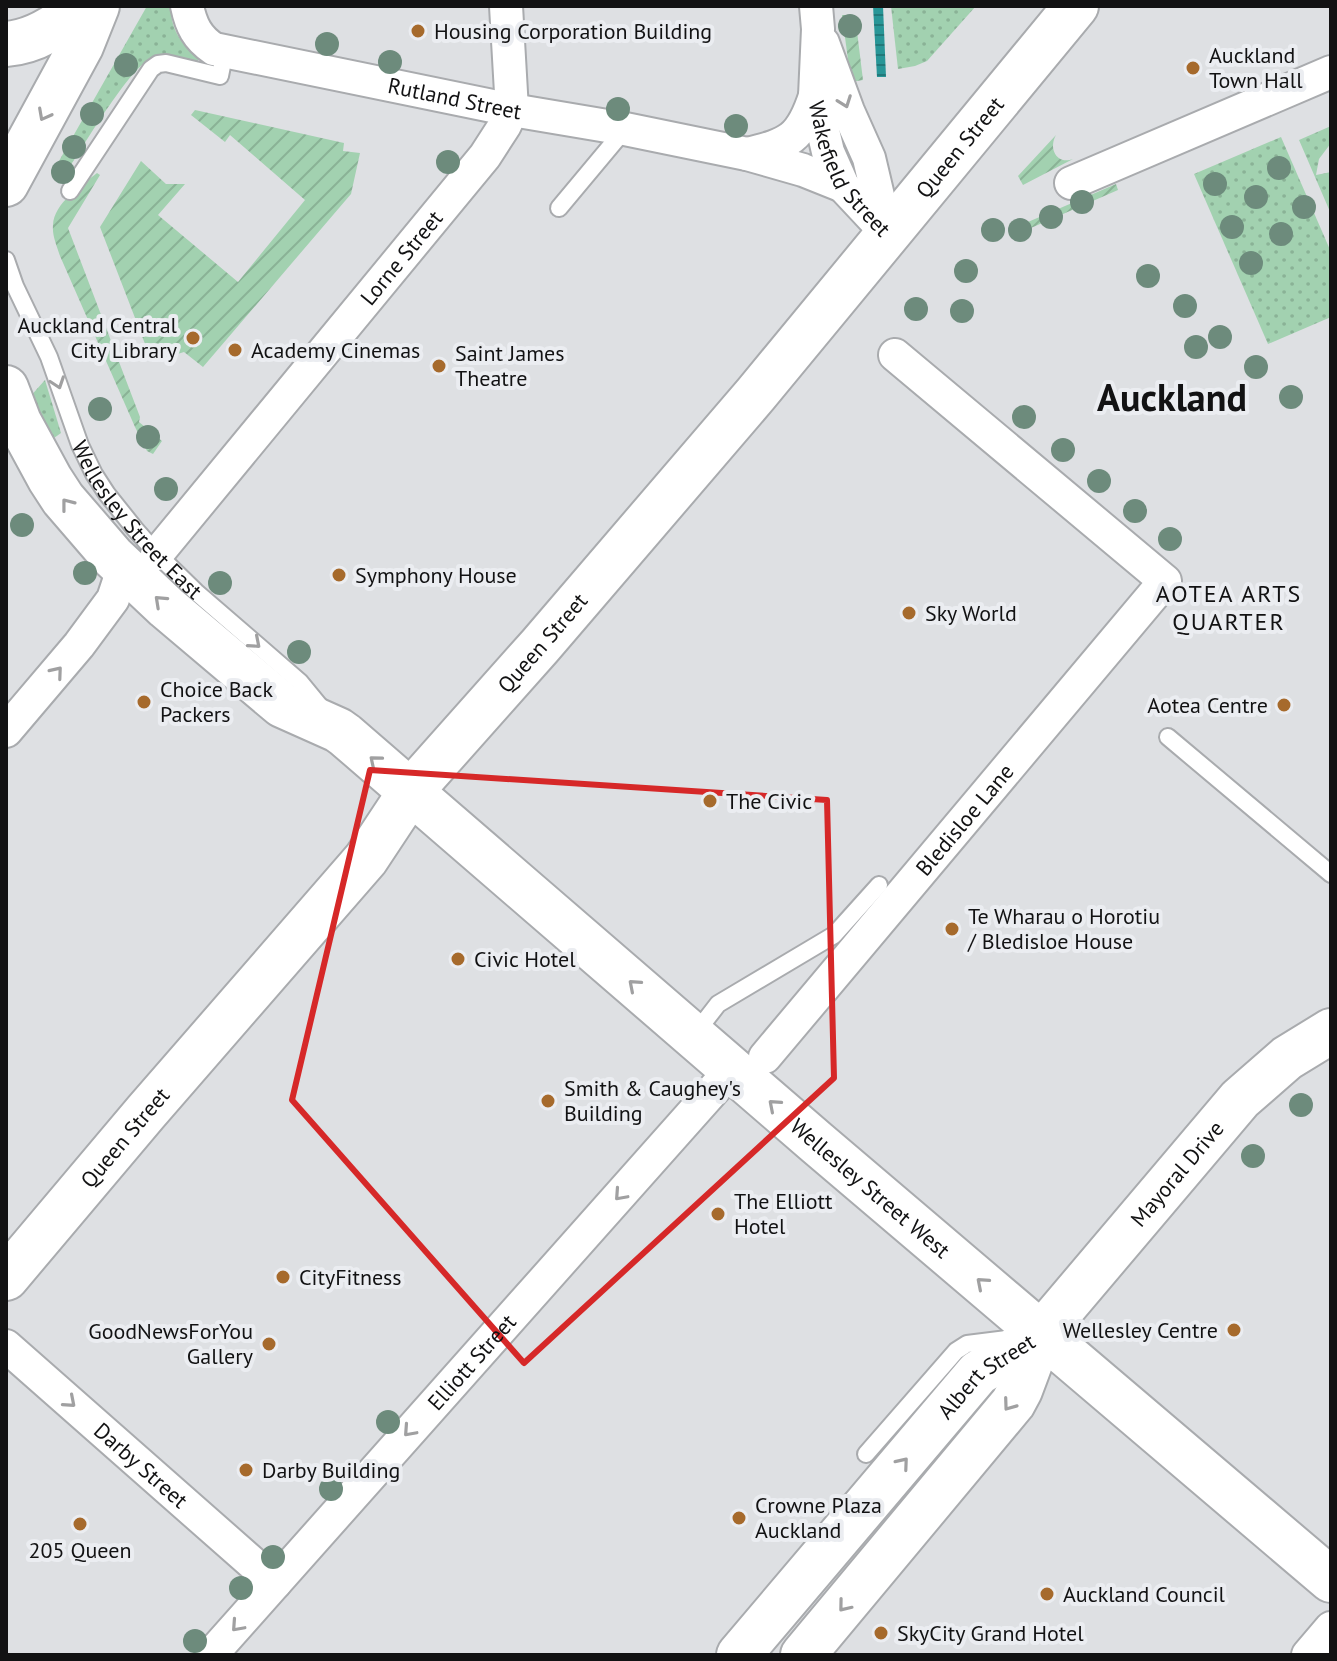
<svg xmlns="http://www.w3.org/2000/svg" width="1337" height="1661" viewBox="0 0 1337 1661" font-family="'PT Sans',sans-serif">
<defs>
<pattern id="grass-dots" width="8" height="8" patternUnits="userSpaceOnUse" patternTransform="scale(2)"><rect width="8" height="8" fill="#a2d1b0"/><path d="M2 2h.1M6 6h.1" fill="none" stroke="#8ab296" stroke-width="1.8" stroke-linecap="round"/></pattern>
<pattern id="garden-furrows" width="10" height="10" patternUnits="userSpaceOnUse" patternTransform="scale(2)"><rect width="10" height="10" fill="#a2d1b0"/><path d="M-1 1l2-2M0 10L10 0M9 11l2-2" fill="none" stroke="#8ab296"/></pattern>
<pattern id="water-rules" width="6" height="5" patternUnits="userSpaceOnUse" patternTransform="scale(2)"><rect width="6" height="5" fill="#289697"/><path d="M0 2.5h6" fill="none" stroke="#21797a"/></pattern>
</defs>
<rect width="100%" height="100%" fill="#dee0e3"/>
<g fill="url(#grass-dots)">
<path d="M 147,6 L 171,6 C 170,19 175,34 184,44 C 189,50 195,52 199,58 L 197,63 C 184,60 167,53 154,57 C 132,63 85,144 71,165 L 67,170 L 60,171 L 57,167 L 59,161 Z"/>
<path d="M 891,6 L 976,6 L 927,61 L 915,66 L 898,69 Z"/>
<path d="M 1331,126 L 1331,143 L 1319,159 L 1316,175 L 1331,172 L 1331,214 L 1299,140 Z"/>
<path d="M 1281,137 L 1331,252 L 1331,317 L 1268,344 L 1194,174 Z"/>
<path d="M 45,380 L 61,433 L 47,443 L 28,399 Z"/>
</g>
<g fill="url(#garden-furrows)">
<path d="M 842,15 L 855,15 L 863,80 L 851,82 Z"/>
<path d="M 195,110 L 344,143 L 343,151 L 360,153 L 351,194 L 203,367 L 184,352 L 152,362 L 100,227 L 141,161 L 166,184 L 185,184 L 158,215 L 238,282 L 305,200 L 230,135 L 225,142 L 191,115 Z"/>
<path d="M 1056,135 C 1048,149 1057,165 1073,159 L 1023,185 L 1018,176 Z"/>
<path d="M 97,173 L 100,175 L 68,228 L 140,417 L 139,422 L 162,441 L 153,454 L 147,451 L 135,427 L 60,256 C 57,246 52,236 53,225 C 54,203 81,186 97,173 Z"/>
<path d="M 1116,184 L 1118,190 L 1024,231 L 1021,225 Z"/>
</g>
<path fill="url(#water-rules)" d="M 873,6 L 883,6 L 886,77 L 877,77 Z"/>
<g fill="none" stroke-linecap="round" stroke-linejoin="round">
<g stroke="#a9abae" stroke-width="20">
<g id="lane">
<path d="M 70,191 L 151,69 L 158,64 L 166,63 L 220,76 L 225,51"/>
<path d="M 559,208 L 625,129"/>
<path id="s1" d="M 6,260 L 15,286 L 49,357 L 80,445 L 94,474 L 107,494 L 135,529 L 157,554 L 196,592 L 300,682 L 323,710"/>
<path d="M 1168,737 L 1331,874"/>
<path d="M 694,1035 L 718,1004 L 834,935 L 879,885"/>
<path d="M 866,1454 L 956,1351 L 967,1344 L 1007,1339"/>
</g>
</g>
<g stroke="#a9abae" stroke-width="36">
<g id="street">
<path id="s2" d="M 187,6 C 191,25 197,38 214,49 L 512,110 L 625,129 L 747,154 L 803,170 L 843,186"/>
<path id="s3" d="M 816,6 L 818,29 L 815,96 L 828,152 L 843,186 L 887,233"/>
<path d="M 823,43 L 848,111 L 869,158 L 886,230"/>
<path d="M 747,154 C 789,144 801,139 815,96"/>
<path d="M 1071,183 L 1331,72"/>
<path id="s4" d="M 157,554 L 485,156 L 505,125 L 512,110 L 506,6"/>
<path d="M 6,731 L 79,645 L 113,599 L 119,581 L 119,562"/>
<path id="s5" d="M 765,1057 L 1165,581 L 895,355"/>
<path id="s6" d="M 6,1346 L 275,1583"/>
<path id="s7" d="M 211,1655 L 732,1069"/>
<path d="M 1308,1655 L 1331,1628"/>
</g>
</g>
<g stroke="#a9abae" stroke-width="48">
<g id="secondary">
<path d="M 6,44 C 35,42 60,25 82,6"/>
<path d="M 6,184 L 81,46 L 97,6"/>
<path id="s8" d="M 6,388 L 19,422 L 50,479 L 63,499 L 113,557 L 166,607 L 282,705 L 338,730 L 345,735 L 816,1142 L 1331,1580"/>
<path id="s9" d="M 6,1278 L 146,1112 L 366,859 L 411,791 L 540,646 L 756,394 L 1076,6"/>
<path id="s10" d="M 739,1655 L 978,1373 L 1041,1334 L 1240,1099 L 1287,1058 L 1331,1031"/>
<path d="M 803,1655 L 1013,1403 L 1020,1390 L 1041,1334"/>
</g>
</g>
<use href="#lane" stroke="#fff" stroke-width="16"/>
<use href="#street" stroke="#fff" stroke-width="32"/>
<use href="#secondary" stroke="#fff" stroke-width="44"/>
</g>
<g fill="#6d8b7c">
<circle cx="850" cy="26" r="12"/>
<circle cx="327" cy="44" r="12"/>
<circle cx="390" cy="62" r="12"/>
<circle cx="126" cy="65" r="12"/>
<circle cx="618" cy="109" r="12"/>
<circle cx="92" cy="114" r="12"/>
<circle cx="736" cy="126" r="12"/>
<circle cx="74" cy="147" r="12"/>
<circle cx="448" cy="162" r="12"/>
<circle cx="1279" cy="168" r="12"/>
<circle cx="63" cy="172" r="12"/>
<circle cx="1215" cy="184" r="12"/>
<circle cx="1256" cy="197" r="12"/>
<circle cx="1082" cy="202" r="12"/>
<circle cx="1304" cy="207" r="12"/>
<circle cx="1051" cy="217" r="12"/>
<circle cx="1232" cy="227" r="12"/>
<circle cx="993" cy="230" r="12"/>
<circle cx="1020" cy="230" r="12"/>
<circle cx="1281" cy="234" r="12"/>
<circle cx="1251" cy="263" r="12"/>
<circle cx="966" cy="271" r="12"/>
<circle cx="1148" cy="276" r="12"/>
<circle cx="1185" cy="306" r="12"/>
<circle cx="916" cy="309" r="12"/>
<circle cx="962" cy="311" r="12"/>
<circle cx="1220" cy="337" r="12"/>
<circle cx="1196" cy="347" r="12"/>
<circle cx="1256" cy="367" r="12"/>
<circle cx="1291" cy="397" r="12"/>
<circle cx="100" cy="409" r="12"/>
<circle cx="1024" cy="417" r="12"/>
<circle cx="148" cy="437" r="12"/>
<circle cx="1063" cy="450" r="12"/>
<circle cx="1099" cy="481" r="12"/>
<circle cx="166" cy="489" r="12"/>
<circle cx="1135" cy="511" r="12"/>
<circle cx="22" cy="525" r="12"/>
<circle cx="1170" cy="539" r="12"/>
<circle cx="85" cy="573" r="12"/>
<circle cx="220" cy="583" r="12"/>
<circle cx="299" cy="652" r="12"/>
<circle cx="1301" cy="1105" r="12"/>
<circle cx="1253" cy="1156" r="12"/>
<circle cx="388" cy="1422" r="12"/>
<circle cx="331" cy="1489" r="12"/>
<circle cx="273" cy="1557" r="12"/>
<circle cx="241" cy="1588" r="12"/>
<circle cx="195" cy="1641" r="12"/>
</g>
<defs><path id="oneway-chevron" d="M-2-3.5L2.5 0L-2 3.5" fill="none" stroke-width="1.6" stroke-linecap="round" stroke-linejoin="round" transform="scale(2)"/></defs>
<g stroke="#a0a0a1">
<use href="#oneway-chevron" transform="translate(845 102) rotate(70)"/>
<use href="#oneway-chevron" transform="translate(44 115) rotate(118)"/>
<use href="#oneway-chevron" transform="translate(58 383) rotate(71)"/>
<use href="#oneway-chevron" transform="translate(67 504) rotate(-128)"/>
<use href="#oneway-chevron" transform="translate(160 601) rotate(-137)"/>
<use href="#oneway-chevron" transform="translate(255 643) rotate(41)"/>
<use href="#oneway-chevron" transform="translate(57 672) rotate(-50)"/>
<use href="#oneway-chevron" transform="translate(375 761) rotate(-140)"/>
<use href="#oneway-chevron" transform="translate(634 985) rotate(-139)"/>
<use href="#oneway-chevron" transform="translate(774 1105) rotate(-139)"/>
<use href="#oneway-chevron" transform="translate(620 1195) rotate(132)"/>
<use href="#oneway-chevron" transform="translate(982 1283) rotate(-139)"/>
<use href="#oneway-chevron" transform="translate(70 1402) rotate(41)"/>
<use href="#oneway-chevron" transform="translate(1009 1405) rotate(126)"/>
<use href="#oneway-chevron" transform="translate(409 1431) rotate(132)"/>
<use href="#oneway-chevron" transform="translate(903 1463) rotate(-50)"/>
<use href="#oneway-chevron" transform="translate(844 1606) rotate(129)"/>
<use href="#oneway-chevron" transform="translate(237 1626) rotate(132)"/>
</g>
<path fill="none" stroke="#d62828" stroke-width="6" stroke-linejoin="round" d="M 370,770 L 827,800 L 834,1078 L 524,1363 L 292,1100 Z"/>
<g fill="#a66a2c" stroke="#ebedf1" stroke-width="3">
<circle cx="418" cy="31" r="8"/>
<circle cx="1193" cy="68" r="8"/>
<circle cx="193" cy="338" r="8"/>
<circle cx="235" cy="350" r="8"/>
<circle cx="439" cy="366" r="8"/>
<circle cx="339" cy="575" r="8"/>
<circle cx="909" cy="613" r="8"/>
<circle cx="144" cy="702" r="8"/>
<circle cx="1284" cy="705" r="8"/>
<circle cx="710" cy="801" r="8"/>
<circle cx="952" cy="929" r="8"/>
<circle cx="458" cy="959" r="8"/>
<circle cx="548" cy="1101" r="8"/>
<circle cx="718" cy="1214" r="8"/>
<circle cx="283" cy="1277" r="8"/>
<circle cx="1234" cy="1330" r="8"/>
<circle cx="269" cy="1344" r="8"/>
<circle cx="246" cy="1470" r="8"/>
<circle cx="739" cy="1518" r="8"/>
<circle cx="80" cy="1524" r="8"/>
<circle cx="1047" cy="1594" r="8"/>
<circle cx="881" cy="1633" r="8"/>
</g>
<g text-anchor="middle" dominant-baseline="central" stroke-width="8" stroke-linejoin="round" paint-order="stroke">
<g font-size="22" fill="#121213" stroke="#ebedf1" text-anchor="start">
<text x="434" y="31">Housing Corporation Building</text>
<text x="1209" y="55">Auckland<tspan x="1209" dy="25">Town Hall</tspan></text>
<text x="177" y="325" text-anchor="end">Auckland Central<tspan x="177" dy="25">City Library</tspan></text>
<text x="251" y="350">Academy Cinemas</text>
<text x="455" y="353">Saint James<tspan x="455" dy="25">Theatre</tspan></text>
<text x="355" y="575">Symphony House</text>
<text x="925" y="613">Sky World</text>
<text x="160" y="689">Choice Back<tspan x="160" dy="25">Packers</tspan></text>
<text x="1268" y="705" text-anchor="end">Aotea Centre</text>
<text x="726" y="801">The Civic</text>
<text x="968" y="916">Te Wharau o Horotiu<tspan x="968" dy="25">/ Bledisloe House</tspan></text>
<text x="474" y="959">Civic Hotel</text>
<text x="564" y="1088">Smith &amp; Caughey's<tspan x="564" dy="25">Building</tspan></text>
<text x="734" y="1201">The Elliott<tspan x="734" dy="25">Hotel</tspan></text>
<text x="299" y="1277">CityFitness</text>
<text x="1218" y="1330" text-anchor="end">Wellesley Centre</text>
<text x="253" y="1331" text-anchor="end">GoodNewsForYou<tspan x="253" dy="25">Gallery</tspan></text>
<text x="262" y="1470">Darby Building</text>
<text x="755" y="1505">Crowne Plaza<tspan x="755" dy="25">Auckland</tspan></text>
<text x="80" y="1550" text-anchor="middle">205 Queen</text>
<text x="1063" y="1594">Auckland Council</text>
<text x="897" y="1633">SkyCity Grand Hotel</text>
</g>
<g font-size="22" fill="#121213" stroke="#ebedf1">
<text stroke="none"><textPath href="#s2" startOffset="298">Rutland Street</textPath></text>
<text stroke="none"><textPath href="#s9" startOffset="1480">Queen Street</textPath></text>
<text stroke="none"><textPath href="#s3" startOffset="172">Wakefield Street</textPath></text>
<text stroke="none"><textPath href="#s4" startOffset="384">Lorne Street</textPath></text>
<text stroke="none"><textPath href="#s1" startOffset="294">Wellesley Street East</textPath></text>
<text stroke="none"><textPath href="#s9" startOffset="832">Queen Street</textPath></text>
<text stroke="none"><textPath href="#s5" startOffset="310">Bledisloe Lane</textPath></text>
<text stroke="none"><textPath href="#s9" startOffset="184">Queen Street</textPath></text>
<text stroke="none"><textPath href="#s10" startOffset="654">Mayoral Drive</textPath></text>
<text stroke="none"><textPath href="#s8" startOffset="1190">Wellesley Street West</textPath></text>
<text stroke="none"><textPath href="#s7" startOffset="392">Elliott Street</textPath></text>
<text stroke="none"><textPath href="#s10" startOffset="374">Albert Street</textPath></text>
<text stroke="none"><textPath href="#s6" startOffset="180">Darby Street</textPath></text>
</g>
<g font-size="24" letter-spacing="2" fill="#121213" stroke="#ebedf1">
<text x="1229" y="593">AOTEA ARTS<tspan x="1229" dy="28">QUARTER</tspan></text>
</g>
<g font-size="38" font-weight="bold" fill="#121213" stroke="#ebedf1">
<text x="1172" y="396">Auckland</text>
</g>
</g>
<rect width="1337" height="1661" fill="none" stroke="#121213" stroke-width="16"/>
</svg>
